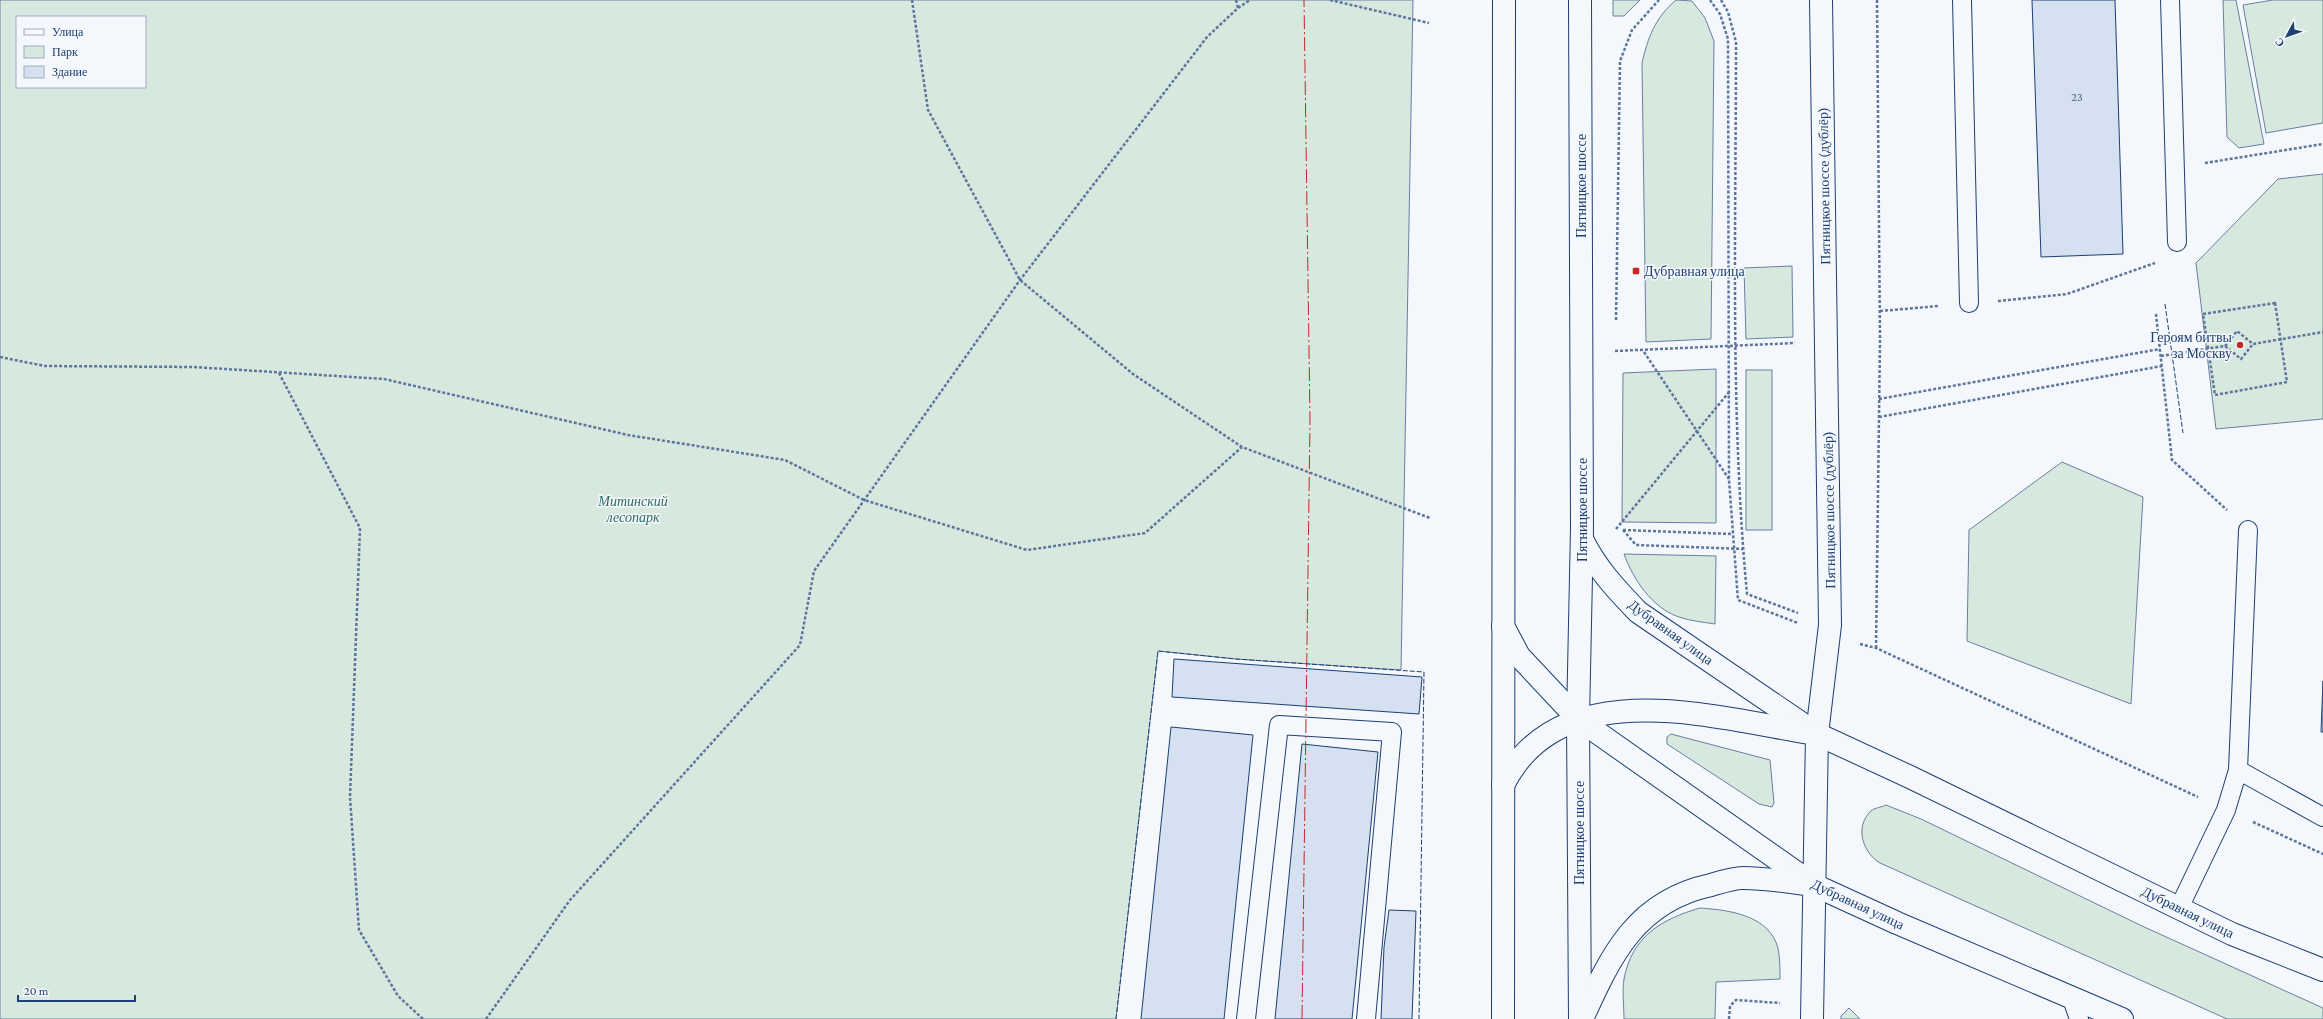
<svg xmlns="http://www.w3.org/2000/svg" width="2323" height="1019" viewBox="0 0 2323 1019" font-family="'Crimson Pro',serif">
<rect width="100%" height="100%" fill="#f4f7fb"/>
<g fill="#d7e8df" stroke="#687fa3" fill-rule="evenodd">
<path d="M 0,0 L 1413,0 L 1401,670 L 1236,659 L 1158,651 L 1116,1019 L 0,1019 ZM 17,17 L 145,17 L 145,87 L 17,87 Z"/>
<path d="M 1613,0 L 1640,0 L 1624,16 L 1613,16 Z"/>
<path d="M 1676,0 L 1692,1 L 1705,18 L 1714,41 L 1711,339 L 1646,342 L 1642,63 C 1648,37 1655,18 1676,0 Z"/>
<path d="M 2223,0 L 2236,0 L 2264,144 L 2239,148 L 2227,137 Z"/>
<path d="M 2273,0 L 2323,0 L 2323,123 L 2266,133 L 2243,5 Z"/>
<path d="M 2323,174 L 2323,419 L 2216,429 L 2196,263 L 2278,179 Z"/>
<path d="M 1792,266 L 1793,337 L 1746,339 L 1744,268 Z"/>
<path d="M 1716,369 L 1716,523 L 1622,522 L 1623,373 Z"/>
<rect x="1746" y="370" width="26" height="160"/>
<path d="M 2062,462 L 2143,497 L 2131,704 L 1967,641 L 1969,530 Z"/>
<path d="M 1624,554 L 1716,556 L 1715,624 C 1703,622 1690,621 1679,617 C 1652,608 1633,579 1624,554 Z"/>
<path d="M 1671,734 L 1770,760 L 1774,803 L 1772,807 L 1759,804 L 1667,744 L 1667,737 Z"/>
<path d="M 1886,805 L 1921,819 L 2142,926 L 2323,1008 L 2323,1019 L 2227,1019 L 1880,863 C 1863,853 1854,827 1871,811 C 1874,808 1882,807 1886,805 Z"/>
<path d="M 1700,908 C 1729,910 1769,915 1778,948 C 1780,958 1780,969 1780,979 L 1716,982 L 1715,1019 L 1624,1019 C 1624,1006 1622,991 1624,979 C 1632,936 1662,919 1700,908 Z"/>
<path d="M 1849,1008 L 1860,1019 L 1841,1019 L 1841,1016 Z"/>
</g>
<g fill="#d5e0f0" stroke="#1d3f73">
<path d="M 2032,0 L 2115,0 L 2123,254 L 2041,257 Z"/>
<path d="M 1174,659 L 1422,677 L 1419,714 L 1172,697 Z"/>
<path d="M 2323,681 L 2323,732 L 2321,732 Z"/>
<path d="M 1171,727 L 1253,735 L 1224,1019 L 1141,1019 Z"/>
<path d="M 1302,744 L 1378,752 L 1352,1019 L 1275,1019 Z"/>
<path d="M 1389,910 L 1416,911 L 1412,1019 L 1381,1019 L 1384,947 Z"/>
</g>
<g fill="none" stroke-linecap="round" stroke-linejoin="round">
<g stroke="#1d3f73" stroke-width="20">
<g id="service">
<path d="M 1962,0 L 1969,303"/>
<path d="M 2170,0 L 2177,242"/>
<path d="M 2248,530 L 2238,770 L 2323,817"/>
<path d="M 2179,908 L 2226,810 L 2238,770"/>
<path d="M 2072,999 L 2079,1019"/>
<path d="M 1246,1019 L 1279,725 L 1392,732 L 1366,1019"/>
</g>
</g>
<g stroke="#1d3f73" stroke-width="24">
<path id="minor" d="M 1812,1019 L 1817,734 L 1830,625 L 1821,0"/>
</g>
<g stroke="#1d3f73" stroke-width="24">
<g id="secondary">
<path d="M 1582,539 C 1596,568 1616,589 1638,612 L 1817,734 L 1910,777 L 2232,934 L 2323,970"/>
<path d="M 1503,626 L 1519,656 L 1578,719 L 1814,885 L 1897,923 L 2122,1019"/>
<path d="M 1503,785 C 1560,672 1712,717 1810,733"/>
<path d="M 1582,1019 C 1611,955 1636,901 1711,885 C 1721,882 1733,878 1743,878 C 1766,878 1790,882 1813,885"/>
</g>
</g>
<g stroke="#1d3f73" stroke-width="24">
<g id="primary">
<path d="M 1503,1019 L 1504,0"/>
<path d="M 1580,1019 L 1578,719 L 1582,528 L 1580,0"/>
</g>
</g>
<g stroke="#5e769c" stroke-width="2.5" stroke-dasharray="3 2" stroke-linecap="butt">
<path d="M 912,0 L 928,110 L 1020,280 L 1133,374 L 1242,447 L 1430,518"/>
<path d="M 1236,0 L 1238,8"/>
<path d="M 1330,0 L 1429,23"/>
<path d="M 1710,0 L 1720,14 L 1728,39 L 1729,480 L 1738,600 L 1798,623"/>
<path d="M 1721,0 L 1728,12 L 1736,42 C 1736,225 1730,411 1747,594 L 1798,613"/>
<path d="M 2205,163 L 2323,144"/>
<path d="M 1998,301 L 2067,294 L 2155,263"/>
<path d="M 2275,303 L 2287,382 L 2215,395 L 2203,314 Z"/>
<path d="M 1880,311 L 1939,306"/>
<path d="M 2156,314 L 2172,460 L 2227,510"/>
<path d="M 1616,320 L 1620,61 L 1632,30 L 1659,0"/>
<path d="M 2225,346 L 2237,331 L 2253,344 L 2323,332"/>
<path d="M 1615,351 L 1795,343"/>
<path d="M 1644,352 L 1729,479"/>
<path d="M 2161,356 L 2225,346 L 2241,359 L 2253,344"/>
<path d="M 0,357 L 45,366 L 194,367 L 384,379 L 628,435 L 785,460 L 864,500 L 1027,550 L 1145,533 L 1242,447"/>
<path d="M 279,373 L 360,528 L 350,797 L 359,930 L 398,996 L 423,1019"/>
<path d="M 1879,399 L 2160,349"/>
<path d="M 1879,417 L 2162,366"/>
<path d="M 1616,529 L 1730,391"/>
<path d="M 1623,530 L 1636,545 L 1743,549"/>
<path d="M 1623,530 L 1732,534"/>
<path d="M 1860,644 L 1876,648 L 2198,797"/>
<path d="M 1876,648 L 1880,339 L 1877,0"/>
<path d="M 2253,822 L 2323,854"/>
<path d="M 486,1019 L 570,900 L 800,645 L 814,571 L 1020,280 L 1207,37 L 1238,8 L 1250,0"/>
<path d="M 1729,1019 L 1730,1006 L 1736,1000 L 1780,1003"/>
</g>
<use href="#service" stroke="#f4f7fb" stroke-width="18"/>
<use href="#minor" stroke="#f4f7fb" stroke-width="22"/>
<use href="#secondary" stroke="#f4f7fb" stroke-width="22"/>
<use href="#primary" stroke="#f4f7fb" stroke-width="22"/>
<g stroke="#1d3f73" stroke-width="1" stroke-dasharray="5 2" stroke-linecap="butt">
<path d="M 2165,304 L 2183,433"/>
<path d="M 1116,1019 L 1158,651 L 1236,659 L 1424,672 L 1419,1019"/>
</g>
<path stroke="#c62828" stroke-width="1" stroke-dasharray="14 3 2 3" stroke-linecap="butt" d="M 1302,1019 L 1310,420 L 1304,0"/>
</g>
<g fill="#c62828" stroke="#f4f7fb" stroke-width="1.5">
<rect x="1632" y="267" width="8" height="8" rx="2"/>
<circle cx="2240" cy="345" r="4"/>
</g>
<g text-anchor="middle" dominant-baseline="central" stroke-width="3" stroke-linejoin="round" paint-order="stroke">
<g font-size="12" fill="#4b6792">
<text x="2077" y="97">23</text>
</g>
<g font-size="14" fill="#1d3f73" stroke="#f4f7fb">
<text transform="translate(1581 186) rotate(-90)">Пятницкое шоссе</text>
<text transform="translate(1824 186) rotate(-91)">Пятницкое шоссе (дублёр)</text>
<text transform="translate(1582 510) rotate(-90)">Пятницкое шоссе</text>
<text transform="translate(1829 510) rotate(-91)">Пятницкое шоссе (дублёр)</text>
<text transform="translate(1671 632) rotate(36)">Дубравная улица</text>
<text transform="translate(1579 833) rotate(-90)">Пятницкое шоссе</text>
<text transform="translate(1858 904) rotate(25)">Дубравная улица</text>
<text transform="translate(2188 912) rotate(26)">Дубравная улица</text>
</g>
<g font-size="14" fill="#1d3f73" stroke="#f4f7fb" text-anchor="start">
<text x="1644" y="271">Дубравная улица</text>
<text x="2232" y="337" text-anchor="end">Героям битвы<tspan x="2232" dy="16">за Москву</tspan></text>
</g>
<g font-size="14" font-style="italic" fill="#2c6c60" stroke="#f4f7fb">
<text x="633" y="501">Митинский<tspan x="633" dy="16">лесопарк</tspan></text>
</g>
</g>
<rect x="16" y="16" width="130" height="72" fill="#f4f7fb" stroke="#9eadc5"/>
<rect x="24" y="29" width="20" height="6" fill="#f4f7fb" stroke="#9eadc5"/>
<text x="52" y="36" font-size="12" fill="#1d3f73">Улица</text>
<rect x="24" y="46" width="20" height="12" fill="#d7e8df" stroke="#9eadc5"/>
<text x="52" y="56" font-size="12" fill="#1d3f73">Парк</text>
<rect x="24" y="66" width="20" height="12" fill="#d5e0f0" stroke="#9eadc5"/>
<text x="52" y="76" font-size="12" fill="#1d3f73">Здание</text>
<g transform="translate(2287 36) rotate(229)" stroke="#f4f7fb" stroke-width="3" paint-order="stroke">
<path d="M0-3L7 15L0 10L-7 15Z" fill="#1d3f73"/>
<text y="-6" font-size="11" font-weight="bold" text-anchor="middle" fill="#1d3f73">С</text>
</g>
<path d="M18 995v6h117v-6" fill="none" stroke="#1d3f73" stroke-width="2"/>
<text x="24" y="995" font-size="12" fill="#1d3f73" stroke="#f4f7fb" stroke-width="3" paint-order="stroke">20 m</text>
</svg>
